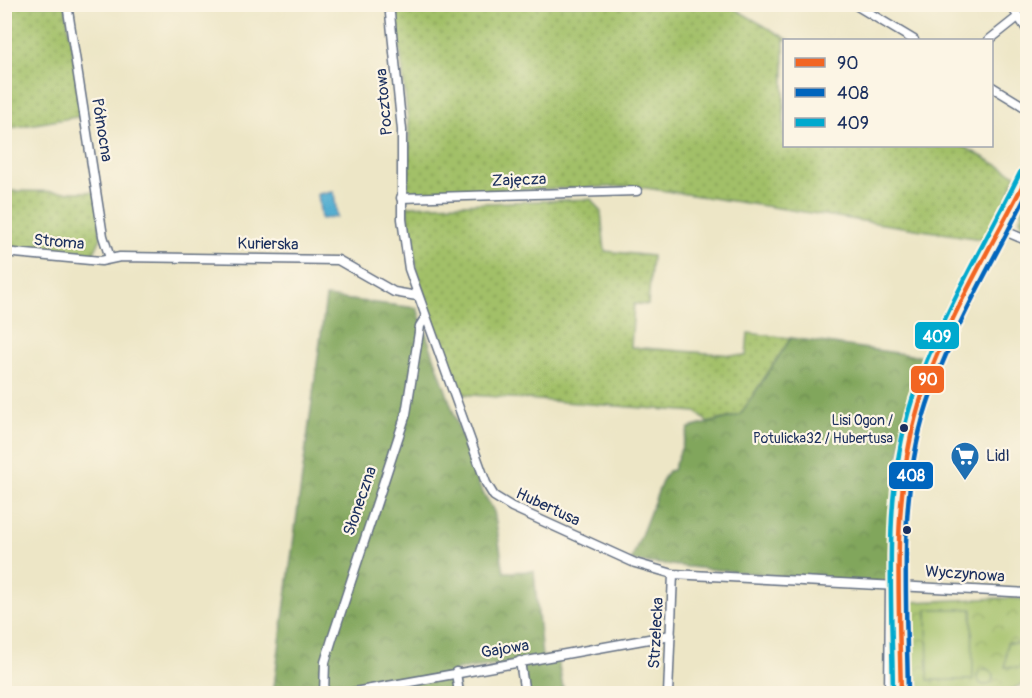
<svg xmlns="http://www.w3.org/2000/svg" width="1032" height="698" viewBox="0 0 1032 698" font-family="Pangolin,sans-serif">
<defs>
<pattern id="grass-dots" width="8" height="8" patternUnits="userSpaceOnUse" patternTransform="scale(1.5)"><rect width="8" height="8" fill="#a2c067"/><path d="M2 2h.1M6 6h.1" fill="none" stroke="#839c58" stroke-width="1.8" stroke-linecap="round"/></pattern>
<pattern id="forest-crowns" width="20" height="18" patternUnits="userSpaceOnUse" patternTransform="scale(1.5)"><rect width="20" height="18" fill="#81a65c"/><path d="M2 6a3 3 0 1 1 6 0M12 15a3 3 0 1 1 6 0" fill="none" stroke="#69884f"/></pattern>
<pattern id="park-crowns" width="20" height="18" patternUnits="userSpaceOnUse" patternTransform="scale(1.5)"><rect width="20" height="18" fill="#a2c067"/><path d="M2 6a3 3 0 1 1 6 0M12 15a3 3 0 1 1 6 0" fill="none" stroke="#839c58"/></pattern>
</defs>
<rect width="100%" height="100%" fill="#fcf5e5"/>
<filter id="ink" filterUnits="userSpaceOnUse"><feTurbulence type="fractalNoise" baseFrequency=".0167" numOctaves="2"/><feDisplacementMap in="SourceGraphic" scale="12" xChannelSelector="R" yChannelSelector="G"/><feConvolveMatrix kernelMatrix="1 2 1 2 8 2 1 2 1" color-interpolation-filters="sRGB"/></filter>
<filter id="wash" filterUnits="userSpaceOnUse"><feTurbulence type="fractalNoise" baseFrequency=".008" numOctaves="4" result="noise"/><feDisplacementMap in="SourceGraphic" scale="24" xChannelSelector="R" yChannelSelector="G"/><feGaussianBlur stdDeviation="1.35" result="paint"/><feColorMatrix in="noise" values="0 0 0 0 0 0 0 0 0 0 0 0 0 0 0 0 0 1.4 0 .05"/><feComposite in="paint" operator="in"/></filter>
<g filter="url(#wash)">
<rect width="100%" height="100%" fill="#ede6c6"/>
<g fill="url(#grass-dots)" stroke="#5e7862" stroke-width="1.5">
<path d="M 5,5 L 65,5 L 83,116 L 5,129 Z"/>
<path d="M 395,5 L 728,5 L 789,40 L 784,40 L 784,146 L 963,146 L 1016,175 L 991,236 L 981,239 L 633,186 L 408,194 L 409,129 Z"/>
<path d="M 5,191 L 96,192 L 101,238 L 92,257 L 5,248 Z"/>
<path d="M 1027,197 L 1027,235 L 1020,219 Z"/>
<path d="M 591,199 L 601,212 L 605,251 L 652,256 L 648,305 L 634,304 L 631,347 L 746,356 L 748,333 L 791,338 L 740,415 L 708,423 L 696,412 L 459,394 C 435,329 412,275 407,206 Z"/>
</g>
<g fill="url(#forest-crowns)" stroke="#4e6a5d" stroke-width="1.5">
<path d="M 326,297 L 417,308 L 480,488 L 494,511 L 504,572 L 534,571 L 542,657 L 557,655 L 564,693 L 525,693 L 520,662 L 455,670 L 458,693 L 393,693 L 390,679 L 328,693 L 273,694 Z"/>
<path d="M 791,338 L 926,357 L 906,416 L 896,475 L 886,587 L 631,561 L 663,479 L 668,471 L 673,470 L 689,428 L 740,415 Z"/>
</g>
<path fill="url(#park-crowns)" stroke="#5e7862" stroke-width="1.5" d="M 1001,598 L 1027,599 L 1028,653 L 1024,683 L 1006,693 L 911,694 L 911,602 Z"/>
<g fill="#a2c067" stroke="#5e7862" stroke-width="1.5">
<path d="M 927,609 L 972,609 L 973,680 L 928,680 Z"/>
<path d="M 1007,643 L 1022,644 L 1021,668 L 1005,667 Z"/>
<circle cx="985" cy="677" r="8"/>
</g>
<path fill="#52add0" stroke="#366e97" stroke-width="1.5" d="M 334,192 L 337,217 L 321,219 L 318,194 Z"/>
</g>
<g filter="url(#ink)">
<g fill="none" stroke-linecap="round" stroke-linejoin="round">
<g stroke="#646f82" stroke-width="11">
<g id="minor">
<path d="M 67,4 L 103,236 L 110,258"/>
<path d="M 389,4 L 402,130 L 402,219 L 409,269 L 486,483 L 494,496 L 512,507 L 635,563 L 673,574 L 1028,593"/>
<path d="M 854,4 L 914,40"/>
<path d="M 1010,4 L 1028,31"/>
<path d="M 989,40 L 1018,17"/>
<path d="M 992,87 L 1028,109"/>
<path d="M 401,198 L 637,191"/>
<path d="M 1000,229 L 1028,241"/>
<path d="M 4,252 L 101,261 L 120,257 L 338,260 L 394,292 L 417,296"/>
<path d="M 900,587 L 901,694"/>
<path d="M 520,661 L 525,694"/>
<path d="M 456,672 L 459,694"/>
<path d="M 324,694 L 325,662 L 333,636 L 406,414 L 420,326 L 425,318"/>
<path d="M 343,694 L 671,635"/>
<path d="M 668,694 L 673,574"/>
<path d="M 889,694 L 890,587"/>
</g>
</g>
<use href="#minor" stroke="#fff" stroke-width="8"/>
<g stroke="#fcf5e5" stroke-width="9">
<path id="bus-1" d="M 901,694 C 899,597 891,498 919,405 C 943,324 990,250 1028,175"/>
</g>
<g stroke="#fcf5e5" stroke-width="9">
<path id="bus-2" d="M 908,694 C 907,598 897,497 927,405 C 951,330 993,262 1028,192"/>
</g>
<g stroke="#fcf5e5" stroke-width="9">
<path id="bus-3" d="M 893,694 C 892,597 882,494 912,400 C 938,320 984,246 1021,171"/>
</g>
<use href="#bus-1" stroke="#f26522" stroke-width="4.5"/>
<use href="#bus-2" stroke="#0065bd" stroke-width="4.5"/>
<use href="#bus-3" stroke="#00a9ce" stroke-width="4.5"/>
</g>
</g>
<defs>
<g id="supermarket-pin" transform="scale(1.5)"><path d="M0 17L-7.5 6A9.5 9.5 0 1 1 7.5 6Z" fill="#1f6fb2" stroke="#fcf5e5"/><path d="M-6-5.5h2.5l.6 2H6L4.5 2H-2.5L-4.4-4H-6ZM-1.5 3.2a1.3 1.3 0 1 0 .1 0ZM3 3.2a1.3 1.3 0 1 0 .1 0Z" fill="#fff"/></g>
</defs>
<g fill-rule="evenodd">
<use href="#supermarket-pin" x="965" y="456"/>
</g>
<g fill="#1b2f5e" stroke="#fcf5e5" stroke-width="2">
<circle cx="904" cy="428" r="5"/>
<circle cx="907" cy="530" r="5"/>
</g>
<g text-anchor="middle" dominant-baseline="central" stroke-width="4.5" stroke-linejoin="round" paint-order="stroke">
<g font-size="14" fill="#1b2f5e" stroke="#fcf5e5" text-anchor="end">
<text x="893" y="420">Lisi Ogon /<tspan x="893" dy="18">Potulicka32 / Hubertusa</tspan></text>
</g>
<g font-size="16" fill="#1b2f5e" stroke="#fcf5e5">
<text transform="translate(384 102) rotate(-95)">Pocztowa</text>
<text transform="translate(102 130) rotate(81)">Północna</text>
<text transform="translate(519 180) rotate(-2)">Zajęcza</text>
<text transform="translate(59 242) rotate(5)">Stroma</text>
<text transform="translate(268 244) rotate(1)">Kurierska</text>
<text transform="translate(360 501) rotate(-71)">Słoneczna</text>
<text transform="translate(548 507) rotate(25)">Hubertusa</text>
<text transform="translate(965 574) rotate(4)">Wyczynowa</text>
<text transform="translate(656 633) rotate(-87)">Strzelecka</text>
<text transform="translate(505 649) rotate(-9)">Gajowa</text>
</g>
<g font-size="16" fill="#1b2f5e" stroke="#fcf5e5" text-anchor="start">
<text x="986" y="456">Lidl</text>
</g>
</g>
<g stroke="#fcf5e5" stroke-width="2">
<rect x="914" y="321" width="46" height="29" rx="6" fill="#00a9ce"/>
<rect x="910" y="365" width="35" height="29" rx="6" fill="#f26522"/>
<rect x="888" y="461" width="46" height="29" rx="6" fill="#0065bd"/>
</g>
<g font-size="16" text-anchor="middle" font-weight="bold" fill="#fff">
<text x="937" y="342">409</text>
<text x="928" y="385">90</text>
<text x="911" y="481">408</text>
</g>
<rect width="1032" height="698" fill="none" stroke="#fcf5e5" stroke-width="24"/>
<rect x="783" y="39" width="210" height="108" fill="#fcf5e5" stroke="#a2a6af" stroke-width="1.5"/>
<rect x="795" y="58" width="30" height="9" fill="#f26522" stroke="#a2a6af" stroke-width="1.5"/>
<text x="837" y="69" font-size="18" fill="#1b2f5e">90</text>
<rect x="795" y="88" width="30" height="9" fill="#0065bd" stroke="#a2a6af" stroke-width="1.5"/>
<text x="837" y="99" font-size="18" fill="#1b2f5e">408</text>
<rect x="795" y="118" width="30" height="9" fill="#00a9ce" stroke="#a2a6af" stroke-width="1.5"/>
<text x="837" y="129" font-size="18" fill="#1b2f5e">409</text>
</svg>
